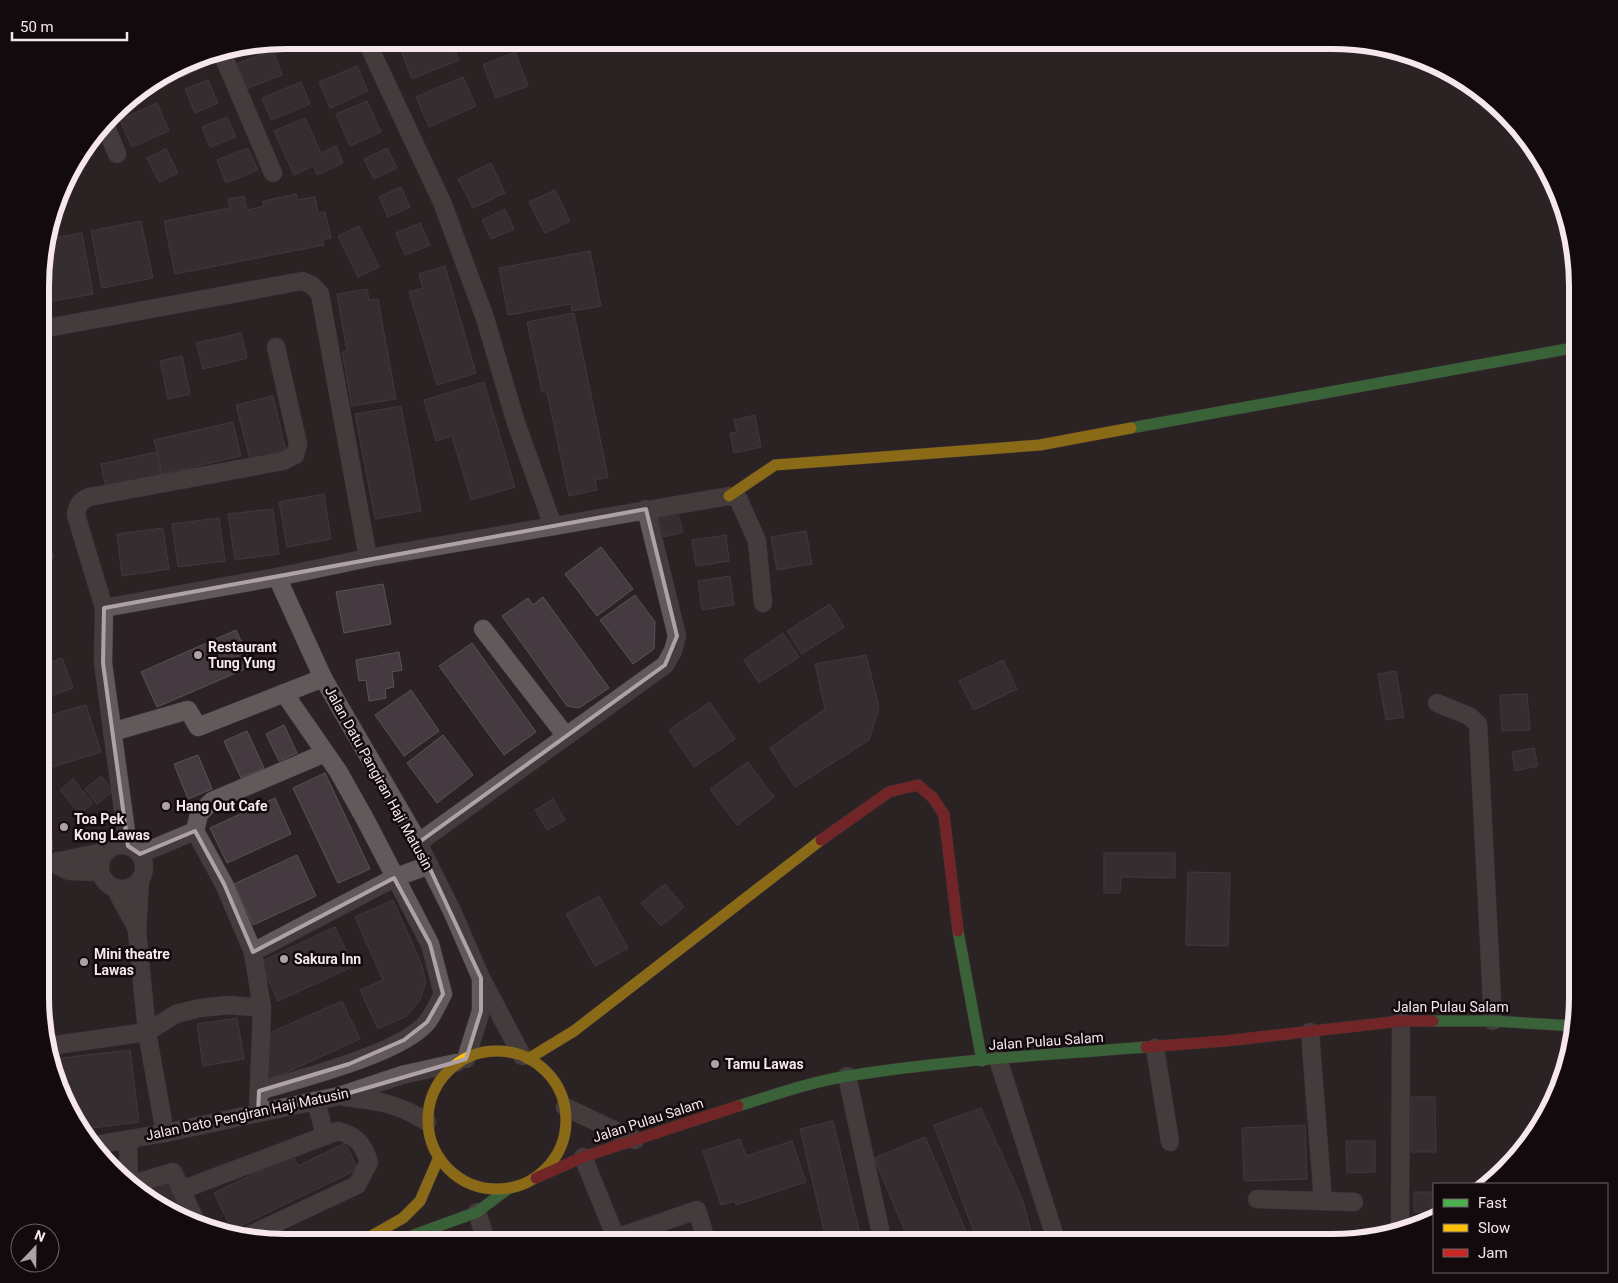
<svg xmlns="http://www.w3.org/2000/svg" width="1618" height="1283" viewBox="0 0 1618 1283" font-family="Roboto,sans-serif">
<rect width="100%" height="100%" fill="#2c2225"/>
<g fill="#443a40" stroke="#595256">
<path d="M 419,40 L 451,40 L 459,60 L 412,79 L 400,48 Z"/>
<path d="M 273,50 L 282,75 L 246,89 L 236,64 Z"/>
<path d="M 515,52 L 528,86 L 496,98 L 483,65 Z"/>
<path d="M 200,57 L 204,67 L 182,77 L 179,69 Z"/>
<path d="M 357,66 L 368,91 L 330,108 L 319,82 Z"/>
<path d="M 463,77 L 476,106 L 429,127 L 416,97 Z"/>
<path d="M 208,80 L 218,103 L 195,113 L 185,89 Z"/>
<path d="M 301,82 L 310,104 L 271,120 L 262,98 Z"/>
<path d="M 367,101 L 381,132 L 350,146 L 336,114 Z"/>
<path d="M 157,103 L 169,131 L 132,147 L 120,120 Z"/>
<path d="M 227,117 L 236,137 L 210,147 L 202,127 Z"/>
<path d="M 305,118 L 321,153 L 336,146 L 343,163 L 317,175 L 313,166 L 294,175 L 274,131 Z"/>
<path d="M 248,148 L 258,170 L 226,183 L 217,160 Z"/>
<path d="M 387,148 L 397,168 L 374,179 L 364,159 Z"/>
<path d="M 166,149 L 178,173 L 159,182 L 147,158 Z"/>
<path d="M 491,163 L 505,193 L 473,208 L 458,179 Z"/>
<path d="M 401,187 L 410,207 L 388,217 L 379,197 Z"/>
<path d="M 555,190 L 570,221 L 545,233 L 529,202 Z"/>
<path d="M 296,194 L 297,200 L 315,197 L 318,213 L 325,212 L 331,238 L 323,240 L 324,245 L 175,274 L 164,221 L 230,208 L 228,199 L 244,196 L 247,210 L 264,206 L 263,201 Z"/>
<path d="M 505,209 L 514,229 L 491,239 L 482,220 Z"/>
<path d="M 141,221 L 153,278 L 102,288 L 91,231 Z"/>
<path d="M 420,223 L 430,245 L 405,255 L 396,233 Z"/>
<path d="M 359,226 L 379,267 L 358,277 L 338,236 Z"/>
<path d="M 82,233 L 93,294 L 42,303 L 42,253 L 47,239 Z"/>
<path d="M 590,251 L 601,306 L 572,311 L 571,304 L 508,315 L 499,268 Z"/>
<path d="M 445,266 L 476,373 L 437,385 L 409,292 L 423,288 L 419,274 Z"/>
<path d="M 367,289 L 369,300 L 378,299 L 396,399 L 352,406 L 342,352 L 347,351 L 337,294 Z"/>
<path d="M 574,313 L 608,477 L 595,480 L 597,490 L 569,496 L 547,392 L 542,392 L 527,322 Z"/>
<path d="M 241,333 L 247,358 L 203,369 L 196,343 Z"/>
<path d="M 182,356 L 190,394 L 168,399 L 160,361 Z"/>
<path d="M 484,382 L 515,487 L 471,500 L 452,436 L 436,441 L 424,400 Z"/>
<path d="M 273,396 L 286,451 L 250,460 L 236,405 Z"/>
<path d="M 401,406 L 421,511 L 375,519 L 355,414 Z"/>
<path d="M 755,415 L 761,447 L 734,453 L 730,433 L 737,432 L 734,420 Z"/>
<path d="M 233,422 L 241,456 L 162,474 L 154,440 Z"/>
<path d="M 157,452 L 162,477 L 106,488 L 101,464 Z"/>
<path d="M 324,494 L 331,539 L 287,547 L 279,502 Z"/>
<path d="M 273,509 L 279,554 L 235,560 L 228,514 Z"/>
<path d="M 677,511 L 683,532 L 664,537 L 658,516 Z"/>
<path d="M 219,518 L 225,561 L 178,567 L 172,524 Z"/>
<path d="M 42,519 L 54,558 L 41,562 Z"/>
<path d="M 163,528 L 169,569 L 122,576 L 117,534 Z"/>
<path d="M 806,531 L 812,564 L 777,570 L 771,537 Z"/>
<path d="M 726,535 L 729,561 L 696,566 L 692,540 Z"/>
<path d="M 601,547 L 633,589 L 597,616 L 565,574 Z"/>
<path d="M 730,576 L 734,605 L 702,610 L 698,581 Z"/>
<path d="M 383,584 L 391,624 L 344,633 L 336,592 Z"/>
<path d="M 635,595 L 655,622 L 654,649 L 633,664 L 600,620 Z"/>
<path d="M 543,597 L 609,688 L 579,708 L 567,706 L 502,616 L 528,598 L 533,605 Z"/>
<path d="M 830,604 L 844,627 L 802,654 L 787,631 Z"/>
<path d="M 236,630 L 252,666 L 157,707 L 141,672 Z"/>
<path d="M 783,633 L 799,657 L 759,683 L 744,660 Z"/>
<path d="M 472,643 L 536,732 L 504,755 L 439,666 Z"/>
<path d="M 399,652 L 402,670 L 392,672 L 394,687 L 385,689 L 386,698 L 369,701 L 366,680 L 359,681 L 356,660 Z"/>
<path d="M 866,655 L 879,707 L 869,740 L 795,787 L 770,748 L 825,709 L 815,664 Z"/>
<path d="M 62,658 L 73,688 L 41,699 L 41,678 L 45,677 L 41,665 Z"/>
<path d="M 1003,660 L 1017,689 L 974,710 L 959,681 Z"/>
<path d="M 1396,671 L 1404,717 L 1386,720 L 1378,674 Z"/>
<path d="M 411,690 L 439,731 L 404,756 L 375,715 Z"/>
<path d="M 1527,694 L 1530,730 L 1502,731 L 1500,695 Z"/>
<path d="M 710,702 L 735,739 L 694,767 L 669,730 Z"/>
<path d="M 86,705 L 101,752 L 49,768 L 41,744 L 41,718 Z"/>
<path d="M 284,725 L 297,753 L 279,761 L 266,734 Z"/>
<path d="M 247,731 L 264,768 L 241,778 L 224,741 Z"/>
<path d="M 443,735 L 473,775 L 437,803 L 407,763 Z"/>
<path d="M 1534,748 L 1538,766 L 1515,771 L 1512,752 Z"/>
<path d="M 198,755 L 212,789 L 188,799 L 174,764 Z"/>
<path d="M 748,762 L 774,797 L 737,825 L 710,789 Z"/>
<path d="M 325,773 L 370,869 L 338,883 L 293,788 Z"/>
<path d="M 101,776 L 113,791 L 97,804 L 85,789 Z"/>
<path d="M 73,779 L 93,803 L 80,814 L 60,790 Z"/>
<path d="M 41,797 L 48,797 L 53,849 L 41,851 Z"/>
<path d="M 275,798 L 291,834 L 227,863 L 210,828 Z"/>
<path d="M 553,799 L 565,820 L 547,830 L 535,810 Z"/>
<path d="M 1104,853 L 1175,853 L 1175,878 L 1121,877 L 1120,893 L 1104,893 Z"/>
<path d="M 297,855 L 316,896 L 253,925 L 234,884 Z"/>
<path d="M 1188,872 L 1230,873 L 1228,946 L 1186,945 Z"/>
<path d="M 665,884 L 684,907 L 661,926 L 641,903 Z"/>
<path d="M 599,896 L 628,948 L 595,966 L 566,914 Z"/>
<path d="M 393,900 L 421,963 L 426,982 L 420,1000 L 407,1016 L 378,1029 L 360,990 L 383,980 L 355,917 Z"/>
<path d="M 335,927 L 354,966 L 278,1001 L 260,962 Z"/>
<path d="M 342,1001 L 360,1039 L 283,1074 L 272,1077 L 264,1076 L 265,1035 Z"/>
<path d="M 237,1018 L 244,1059 L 203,1066 L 197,1024 Z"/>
<path d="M 130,1050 L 139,1122 L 83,1129 L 65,1106 L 53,1059 Z"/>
<path d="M 1411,1097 L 1435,1097 L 1436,1152 L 1411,1152 Z"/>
<path d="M 981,1108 L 1023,1201 L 1034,1243 L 978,1243 L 934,1125 Z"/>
<path d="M 833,1121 L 862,1243 L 827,1243 L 800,1129 Z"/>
<path d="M 1305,1125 L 1307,1179 L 1244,1181 L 1242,1128 Z"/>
<path d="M 925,1137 L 971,1243 L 910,1243 L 874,1158 Z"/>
<path d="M 740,1139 L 746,1156 L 792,1141 L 806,1182 L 736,1205 L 735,1201 L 721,1205 L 703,1151 Z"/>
<path d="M 1346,1141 L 1375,1141 L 1375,1172 L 1347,1173 Z"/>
<path d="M 345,1143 L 358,1169 L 232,1230 L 214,1193 L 293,1155 L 298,1166 Z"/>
<path d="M 169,1178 L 190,1223 L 139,1191 Z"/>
<rect x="1414" y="1192" width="17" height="20"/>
</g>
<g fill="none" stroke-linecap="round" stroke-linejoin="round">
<g stroke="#494043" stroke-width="19">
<g id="street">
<path d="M 366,40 L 442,202 L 485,318 L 516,423 L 553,526"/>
<path d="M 221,51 L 273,173"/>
<path d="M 105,125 L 117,154"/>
<path d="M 42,329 L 302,281 L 312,285 L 320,294 L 368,558"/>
<path d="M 277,577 L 323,678 L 412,831 L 452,911 L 481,978 L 522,1056"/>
<path d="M 104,608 L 277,577 L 368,558 L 729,496 L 738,498 L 757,541 L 763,603"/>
<path d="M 483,629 L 566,736"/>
<path d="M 1437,703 L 1469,716 L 1478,724 L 1493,1021"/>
<path d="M 112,732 L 188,710 L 198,727 L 323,678"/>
<path d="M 418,843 L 665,665 L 673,651 L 677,636 L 646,509"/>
<circle cx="122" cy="867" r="22"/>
<path d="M 128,846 L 103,663 L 104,608 L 76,515 C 77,506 80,501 89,497 L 283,461 L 295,455 L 298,444 L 276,347"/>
<path d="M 140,854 L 195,831"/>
<path d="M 55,864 L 69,871 L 100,872"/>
<path d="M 41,865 L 107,851"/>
<path d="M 140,881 L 137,930 L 147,1032 L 165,1133"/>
<path d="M 115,888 L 137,929"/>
<path d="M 253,952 L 394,878 L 429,865"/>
<path d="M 1310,1032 L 1323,1201"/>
<path d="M 49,1046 L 147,1032 L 176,1014 L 200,1008 L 229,1005 L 262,1008"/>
<path d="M 1155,1048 L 1170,1142"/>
<path d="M 466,1059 L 481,1011 L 481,981"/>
<path d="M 998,1059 L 1057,1243"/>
<path d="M 847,1076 L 883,1243"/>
<path d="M 259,1091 C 298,1079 404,1053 428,1021 C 434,1013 438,1003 443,994 L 430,944 L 365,819 L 338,771 L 284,693"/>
<path d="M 344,1097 C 379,1101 397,1103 427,1122"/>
<path d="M 316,1101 L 325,1136"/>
<path d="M 565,1107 L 635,1140"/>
<path d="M 258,1113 L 262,1008 L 253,952 L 224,884 L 195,831 L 199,814 L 212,801 L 325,753"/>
<path d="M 128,1140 L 129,1185"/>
<path d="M 95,1145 L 165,1133 L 339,1096 L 402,1075 L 456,1063"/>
<path d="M 583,1157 L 616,1238 L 697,1210 L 707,1243"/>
<path d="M 129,1185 L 173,1172 L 198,1226"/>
<path d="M 181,1190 L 338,1131 C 357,1136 363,1144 369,1162 L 357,1185 L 246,1237"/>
<path d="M 1257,1199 L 1354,1202"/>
<path d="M 477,1212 L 487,1243"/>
<path d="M 1400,1229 L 1401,1021"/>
</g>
</g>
<g stroke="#494043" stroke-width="12">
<g id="fast">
<path d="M 1131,428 L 1578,347"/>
<path d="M 958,931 L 982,1061"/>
<path d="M 1433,1021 L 1493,1021 L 1575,1026"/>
<path d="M 738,1106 C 774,1095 810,1082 848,1076 C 946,1060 1047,1055 1146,1047"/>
<path d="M 392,1243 L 477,1212 L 509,1188"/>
</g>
</g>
<g stroke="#494043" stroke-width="12">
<g id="slow">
<path d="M 729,496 L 775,465 L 1040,445 L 1131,428"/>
<circle cx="497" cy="1120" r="69"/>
<path d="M 528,1059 L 574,1031 L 821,840"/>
<path d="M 359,1243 L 403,1218 L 420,1201 L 439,1157"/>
</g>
</g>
<g stroke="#494043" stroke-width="12">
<g id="jam">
<path d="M 821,840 L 889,792 L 918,785 L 933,798 L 944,815 L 958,931"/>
<path d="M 1146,1047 L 1225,1041 L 1401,1021 L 1433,1021"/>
<path d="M 536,1178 L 583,1157 L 738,1106"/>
</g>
</g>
<use href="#street" stroke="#62595b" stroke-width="18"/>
<use href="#fast" stroke="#4caf50" stroke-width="11"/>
<use href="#slow" stroke="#ffc107" stroke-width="11"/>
<use href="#jam" stroke="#c62828" stroke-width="11"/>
</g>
<path d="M0 0H1618V1283H0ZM 646,509 L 677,636 L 665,665 L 418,843 L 481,978 L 481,1011 L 466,1059 L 339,1096 L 258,1113 L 259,1091 L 349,1064 L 404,1040 L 427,1022 L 443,994 L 430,944 L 394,878 L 253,952 L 224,884 L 195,831 L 140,854 L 128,846 L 103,663 L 104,608 Z" fill="#2c2225" fill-opacity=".55" fill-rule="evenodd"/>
<path fill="none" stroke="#afa2a6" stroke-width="4" stroke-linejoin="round" d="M 646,509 L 677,636 L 665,665 L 418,843 L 481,978 L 481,1011 L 466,1059 L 339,1096 L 258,1113 L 259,1091 L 349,1064 L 404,1040 L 427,1022 L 443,994 L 430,944 L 394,878 L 253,952 L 224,884 L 195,831 L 140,854 L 128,846 L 103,663 L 104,608 Z"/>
<g fill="#afa2a6" stroke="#130a0d" stroke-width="2">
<circle cx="198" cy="655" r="5"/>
<circle cx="166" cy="806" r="5"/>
<circle cx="64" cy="827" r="5"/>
<circle cx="284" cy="959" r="5"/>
<circle cx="84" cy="962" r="5"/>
<circle cx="715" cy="1064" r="5"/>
</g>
<g text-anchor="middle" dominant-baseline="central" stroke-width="5" stroke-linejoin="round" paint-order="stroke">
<g font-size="14" font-weight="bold" fill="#f5e7eb" stroke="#130a0d" text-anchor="start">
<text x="208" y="647">Restaurant<tspan x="208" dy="16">Tung Yung</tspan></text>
<text x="176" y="806">Hang Out Cafe</text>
<text x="74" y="819">Toa Pek<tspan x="74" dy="16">Kong Lawas</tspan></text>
<text x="94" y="954">Mini theatre<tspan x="94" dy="16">Lawas</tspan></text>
<text x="294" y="959">Sakura Inn</text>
<text x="725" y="1064">Tamu Lawas</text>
</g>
<g font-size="14" fill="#f5e7eb" stroke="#130a0d">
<text transform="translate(379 778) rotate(61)">Jalan Datu Pangiran Haji Matusin</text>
<text x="1451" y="1007">Jalan Pulau Salam</text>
<text transform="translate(1046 1041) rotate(-4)">Jalan Pulau Salam</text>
<text transform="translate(247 1114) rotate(-12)">Jalan Dato Pengiran Haji Matusin</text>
<text transform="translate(648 1120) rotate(-18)">Jalan Pulau Salam</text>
</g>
</g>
<path d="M0 0H1618V1283H0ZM286 49H1332A237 237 0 0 1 1569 286V997A237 237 0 0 1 1332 1234H286A237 237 0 0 1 49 997V286A237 237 0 0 1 286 49Z" fill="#130a0d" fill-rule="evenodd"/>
<path fill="none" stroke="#f5e7eb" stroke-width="6" d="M286 49H1332A237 237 0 0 1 1569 286V997A237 237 0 0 1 1332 1234H286A237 237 0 0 1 49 997V286A237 237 0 0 1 286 49Z"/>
<rect x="1433" y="1183" width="175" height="90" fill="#130a0d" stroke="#6d6266"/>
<rect x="1443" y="1199" width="25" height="8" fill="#4caf50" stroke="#6d6266"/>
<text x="1478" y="1208" font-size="15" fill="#f5e7eb">Fast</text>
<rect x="1443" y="1224" width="25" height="8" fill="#ffc107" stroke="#6d6266"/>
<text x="1478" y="1233" font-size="15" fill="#f5e7eb">Slow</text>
<rect x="1443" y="1249" width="25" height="8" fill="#c62828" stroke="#6d6266"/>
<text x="1478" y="1258" font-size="15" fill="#f5e7eb">Jam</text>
<g transform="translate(35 1248) rotate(22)"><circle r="24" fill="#130a0d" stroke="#6d6266"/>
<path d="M0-4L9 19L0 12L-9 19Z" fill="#afa2a6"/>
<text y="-8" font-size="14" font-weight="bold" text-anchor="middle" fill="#f5e7eb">N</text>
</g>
<path d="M12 32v8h115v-8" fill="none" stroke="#f5e7eb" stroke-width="2.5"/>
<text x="20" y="32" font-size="15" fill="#f5e7eb" stroke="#130a0d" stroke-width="4" paint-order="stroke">50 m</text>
</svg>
